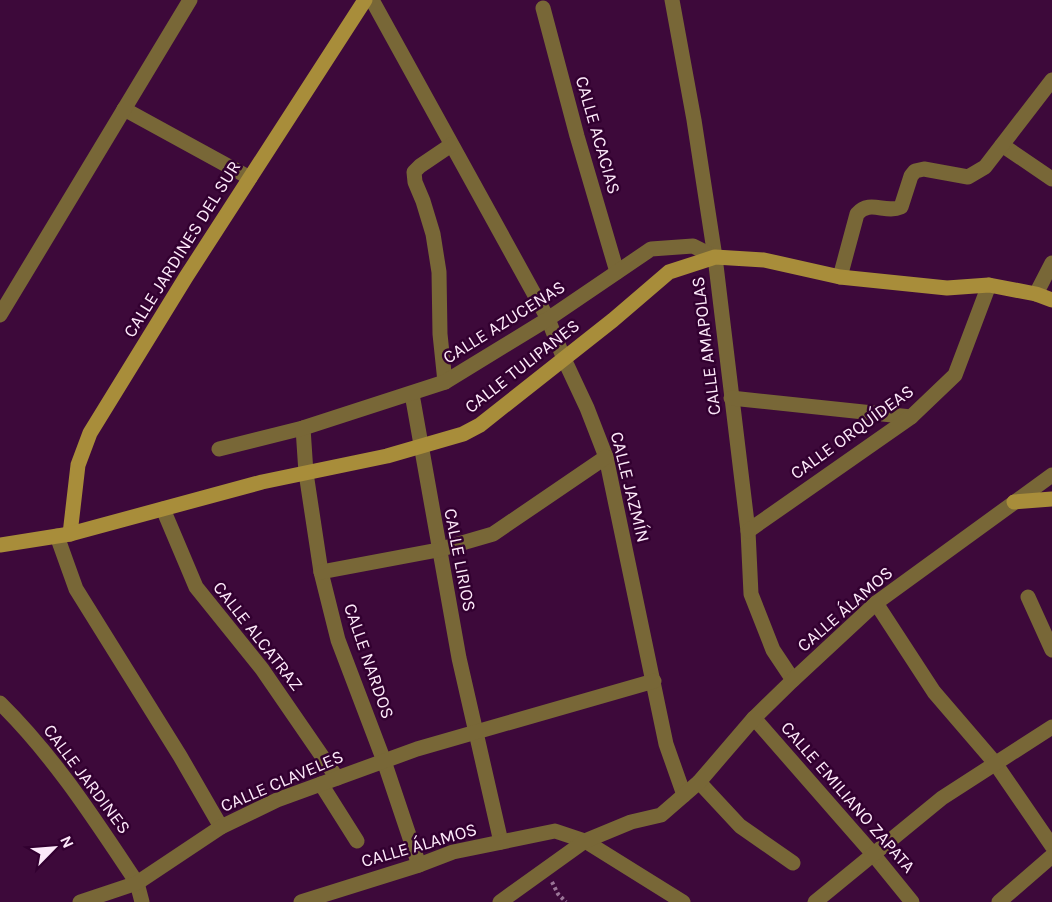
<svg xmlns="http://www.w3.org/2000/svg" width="1052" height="902" viewBox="0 0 1052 902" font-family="Karla,sans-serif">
<rect width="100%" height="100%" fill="#3d093a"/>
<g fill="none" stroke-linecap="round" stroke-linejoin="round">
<path stroke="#9a7597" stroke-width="4" stroke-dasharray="3 3" stroke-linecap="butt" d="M 552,882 L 558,894 L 566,902"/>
<g stroke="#786737" stroke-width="15">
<path d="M 372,0 L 548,319 L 564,359 L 587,408 L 606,457 L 666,744 L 684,795"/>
<path d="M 672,0 L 694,120 L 715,257 L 748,531 L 751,594 L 773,650 L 793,680"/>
<path d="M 543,8 L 577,136 L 617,272"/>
<path d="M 124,109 L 250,178"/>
<path d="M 1002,145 L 1052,179"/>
<path d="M 840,277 L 857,214 C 870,199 885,214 901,207 L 911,176 L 915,171 L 924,169 L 968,177 L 985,167 L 1052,80"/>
<path d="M 1036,294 L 1052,263"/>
<path d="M 0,315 L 190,0"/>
<path d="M 445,382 L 440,334 L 439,272 L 433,234 L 423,201 L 415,182 L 414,172 L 420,166 L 451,145"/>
<path d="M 412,394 L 459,658 L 501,842"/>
<path d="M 731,398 L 911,417"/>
<path d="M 303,428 L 306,473 L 321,572 L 338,640 L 384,761 L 419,865"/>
<path d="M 219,449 L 303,428 L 445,382 L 548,319 L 651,249 L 693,246 L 715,257"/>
<path d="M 163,509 L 196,587 L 262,669 L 337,778"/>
<path d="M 748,531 L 911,417 L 955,375 L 989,285"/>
<path d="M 57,536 L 76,589 L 180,756 L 221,827"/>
<path d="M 321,572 L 438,550 L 493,534 L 606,457"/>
<path d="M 1028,597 L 1052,650"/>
<path d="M 876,603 L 934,692 L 995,763 L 1052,846"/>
<path d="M 0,703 C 54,756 95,820 137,883 L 142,902"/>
<path d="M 754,718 L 873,854 L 912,902"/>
<path d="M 699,782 L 740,826 L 793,863"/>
<path d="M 321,784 L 357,841"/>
<path d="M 80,902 L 137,883 L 221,827 L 277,800 L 417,749 L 654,681"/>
<path d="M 301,902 L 419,865 L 453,852 L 555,831 L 585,841 L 683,902"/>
<path d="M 815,902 L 942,798 L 1052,727"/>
<path d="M 999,902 L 1052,856"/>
</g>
<path stroke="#786737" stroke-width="15" d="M 500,902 L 585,841 L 631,822 L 661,815 L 699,782 L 754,718 L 793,680 L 876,603 L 1052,475"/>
<g stroke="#a88d3a" stroke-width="15">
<path d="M 1014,502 L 1052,499"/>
<path d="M 70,534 L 78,465 L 90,433 L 186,277 L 365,0"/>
<path d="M 0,545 L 70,534 L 262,482 L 387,456 L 463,434 L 480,425 L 613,320 L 669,272 L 715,257 L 764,260 L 840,277 L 947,288 L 989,285 L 1036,294 L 1052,300"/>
</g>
</g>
<g text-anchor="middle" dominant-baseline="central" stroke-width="5" stroke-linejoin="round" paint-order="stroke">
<g font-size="18" fill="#fde9fa" stroke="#320030">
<text transform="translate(598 135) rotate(74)">CALLE ACACIAS</text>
<text transform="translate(182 249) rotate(-58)">CALLE JARDINES DEL SUR</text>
<text transform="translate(504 322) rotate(-32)">CALLE AZUCENAS</text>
<text transform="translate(706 346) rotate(-97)">CALLE AMAPOLAS</text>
<text transform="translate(522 366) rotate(-38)">CALLE TULIPANES</text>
<text transform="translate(852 432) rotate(-36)">CALLE ORQUÍDEAS</text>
<text transform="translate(630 487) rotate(76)">CALLE JAZMÍN</text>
<text transform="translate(460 560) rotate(79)">CALLE LIRIOS</text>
<text transform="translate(845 609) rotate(-41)">CALLE ÁLAMOS</text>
<text transform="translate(258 636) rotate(52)">CALLE ALCATRAZ</text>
<text transform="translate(369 661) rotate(71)">CALLE NARDOS</text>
<text transform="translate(87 779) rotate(53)">CALLE JARDINES</text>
<text transform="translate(282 781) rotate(-23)">CALLE CLAVELES</text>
<text transform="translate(848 797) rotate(49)">CALLE EMILIANO ZAPATA</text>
<text transform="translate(419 845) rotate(-16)">CALLE ÁLAMOS</text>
</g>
</g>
<g transform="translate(54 848) rotate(65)" stroke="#320030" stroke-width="4.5" paint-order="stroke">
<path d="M0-4.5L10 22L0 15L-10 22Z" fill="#fde9fa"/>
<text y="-9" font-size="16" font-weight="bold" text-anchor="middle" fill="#fde9fa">N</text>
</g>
</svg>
